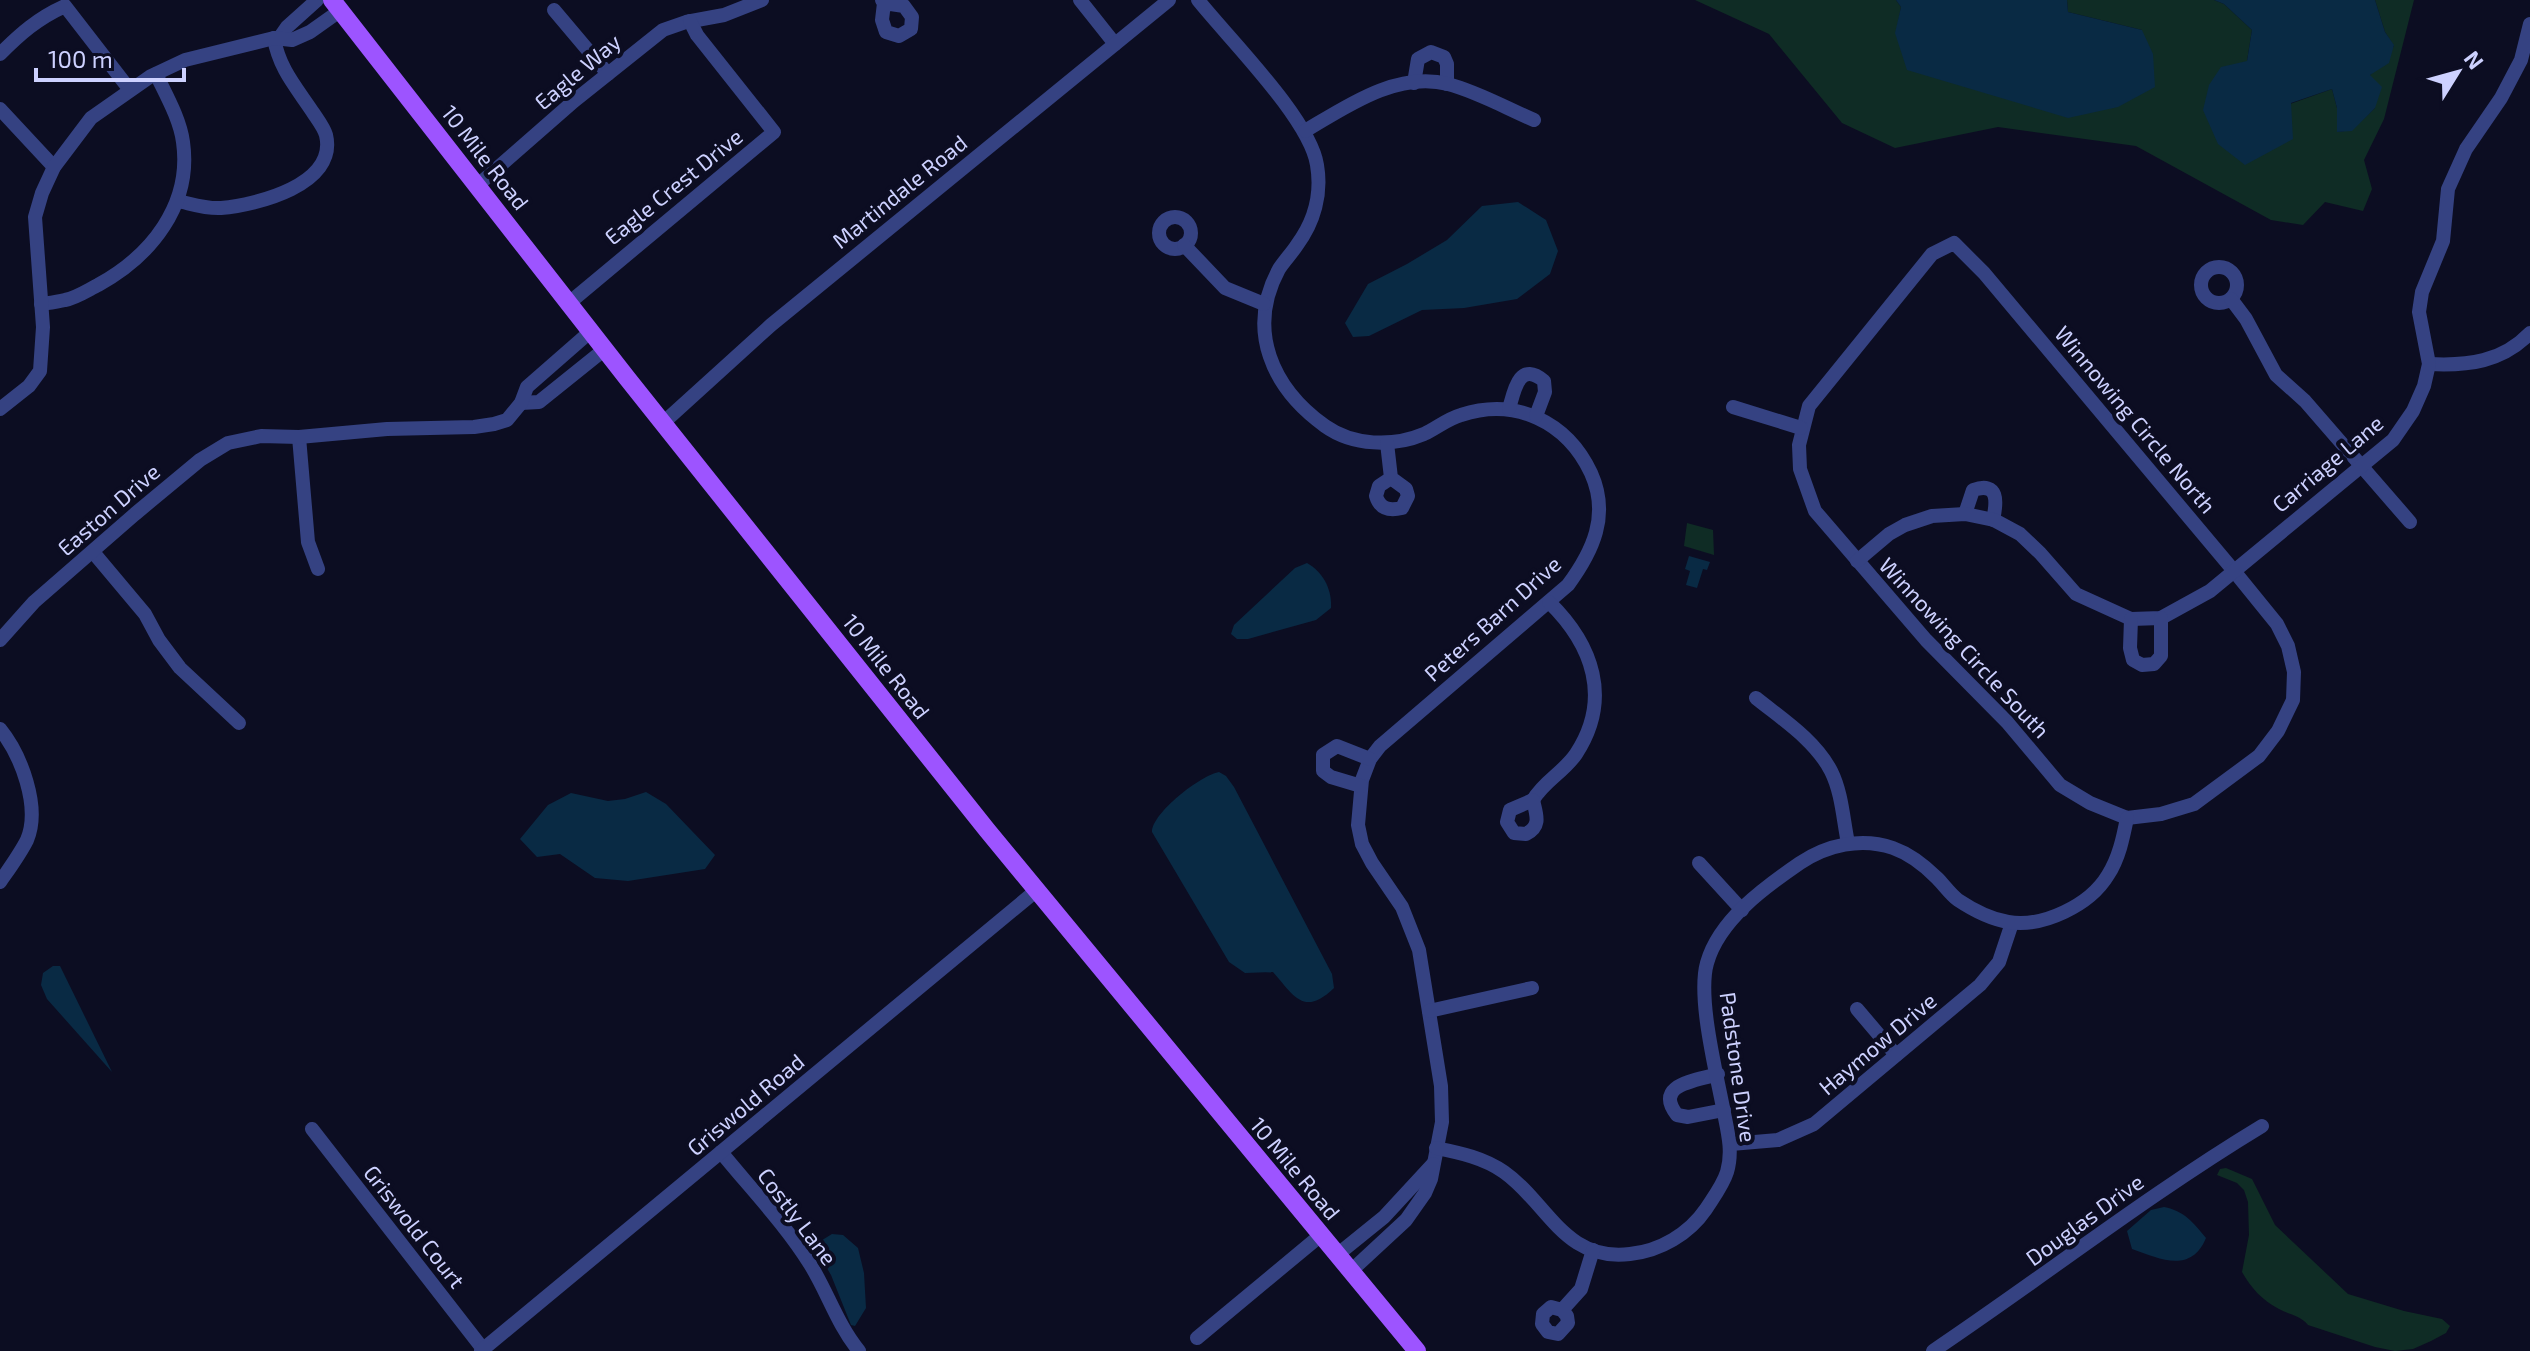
<svg xmlns="http://www.w3.org/2000/svg" width="2530" height="1351" viewBox="0 0 2530 1351" font-family="'Exo 2',sans-serif">
<rect width="100%" height="100%" fill="#0c0d22"/>
<g fill="#0f2c25">
<path d="M 1695,0 L 1896,0 L 1901,7 L 1896,33 L 2142,30 L 2068,12 L 2067,0 L 2214,0 L 2224,4 L 2252,30 L 2247,61 L 2290,104 L 2332,89 L 2337,108 L 2337,132 L 2352,130 L 2375,108 L 2370,75 L 2394,46 L 2385,32 L 2375,0 L 2414,0 L 2384,119 L 2364,160 L 2372,189 L 2363,211 L 2325,202 L 2303,225 L 2271,220 L 2136,146 L 1998,127 L 1895,148 L 1842,123 L 1769,34 Z"/>
<path d="M 1687,523 L 1713,530 L 1714,555 L 1684,546 Z"/>
<path d="M 2226,1168 L 2252,1179 L 2275,1225 L 2348,1294 L 2404,1311 L 2442,1319 L 2450,1326 L 2446,1333 L 2431,1341 L 2413,1349 L 2395,1351 L 2375,1347 L 2308,1325 C 2300,1315 2290,1315 2279,1309 C 2262,1300 2251,1288 2242,1272 L 2249,1235 L 2248,1202 L 2244,1190 L 2237,1183 L 2217,1175 L 2220,1169 Z"/>
</g>
<g fill="#092a44">
<path d="M 1896,0 L 2067,0 L 2068,12 L 2142,30 L 2153,54 L 2155,87 L 2118,107 L 2068,118 L 1907,70 L 1895,33 L 1901,7 Z"/>
<path d="M 2214,0 L 2375,0 L 2385,32 L 2394,45 L 2389,63 L 2370,75 L 2382,87 L 2375,108 L 2352,131 L 2337,132 L 2337,108 L 2332,89 L 2291,103 L 2293,139 L 2245,165 L 2218,144 L 2203,110 L 2209,85 L 2221,67 L 2247,61 L 2252,30 L 2224,4 Z"/>
<path d="M 1518,202 L 1546,220 L 1558,251 L 1550,274 L 1517,299 L 1464,308 L 1422,310 L 1369,336 L 1353,337 L 1345,323 L 1368,284 L 1407,264 L 1447,240 L 1482,206 Z"/>
<path d="M 1689,556 L 1710,562 L 1707,570 L 1703,569 L 1697,588 L 1686,585 L 1690,571 L 1685,569 Z"/>
<path d="M 1307,563 C 1323,572 1332,589 1331,608 L 1316,620 L 1248,639 L 1237,639 L 1231,634 L 1234,625 L 1295,568 Z"/>
<path d="M 1219,772 L 1226,776 L 1234,787 L 1332,974 L 1334,988 C 1304,1017 1294,996 1273,972 L 1245,973 L 1229,962 L 1152,832 C 1152,813 1201,775 1219,772 Z"/>
<path d="M 646,792 L 666,804 L 715,855 L 705,869 L 628,881 L 595,878 L 560,854 L 537,857 L 520,839 L 548,805 L 571,793 L 608,801 L 625,799 Z"/>
<path d="M 53,966 L 60,966 L 112,1072 L 47,999 L 41,985 L 43,973 Z"/>
<path d="M 2164,1207 C 2184,1211 2193,1222 2206,1238 C 2191,1274 2160,1259 2132,1249 L 2127,1231 L 2151,1210 Z"/>
<path d="M 832,1234 L 843,1235 L 858,1248 L 864,1273 L 866,1308 L 855,1326 L 851,1325 L 831,1275 L 818,1253 L 819,1242 Z"/>
</g>
<g fill="none" stroke-linecap="round" stroke-linejoin="round">
<g stroke="#354282" stroke-width="14">
<path d="M 882,0 L 884,3 L 904,6 L 912,17 L 911,29 L 899,36 L 886,32 L 882,20 L 884,3"/>
<path d="M 1080,0 L 1115,44"/>
<path d="M 1198,0 C 1229,39 1310,119 1317,165 C 1322,194 1314,222 1297,245 C 1292,253 1284,261 1279,269 C 1246,330 1272,388 1325,426 C 1353,446 1393,447 1424,434 C 1437,428 1447,419 1461,415 C 1516,397 1567,422 1591,473 C 1610,515 1593,551 1568,585 L 1380,746 L 1370,759 L 1362,780 L 1358,825 L 1362,844 L 1372,863 L 1402,907 L 1419,950 L 1441,1086 L 1442,1122 L 1431,1179 L 1425,1193 L 1406,1220 L 1351,1271"/>
<path d="M 554,10 L 608,74"/>
<path d="M 280,37 L 287,27 L 317,0"/>
<path d="M 0,54 C 20,34 38,18 65,6 L 130,90"/>
<path d="M 1414,83 L 1418,59 L 1431,52 L 1444,57 L 1447,64 L 1447,84"/>
<path d="M 0,109 L 54,167"/>
<path d="M 1305,131 C 1347,106 1397,71 1448,84 C 1478,92 1506,108 1534,120"/>
<path d="M 478,185 L 574,101 L 663,30 L 686,22 L 724,15 L 762,0"/>
<path d="M 178,201 C 192,204 206,209 221,208 C 256,205 338,185 326,135 C 324,128 318,120 314,114 C 297,88 279,69 274,38"/>
<circle cx="1175" cy="233" r="16"/>
<path d="M 1954,243 L 1984,273 L 2234,571 L 2277,624 L 2288,646 L 2294,672 L 2293,700 L 2278,731 L 2259,756 L 2194,804 L 2161,814 L 2127,818 L 2090,803 L 2060,785 L 2007,722 L 1926,640 L 1815,511 L 1800,469 L 1799,445 L 1809,406 L 1932,254 Z"/>
<path d="M 1184,245 L 1225,288 L 1264,304"/>
<circle cx="2219" cy="285" r="18"/>
<path d="M 2231,299 L 2246,319 L 2276,375 L 2305,401 L 2410,522"/>
<path d="M 569,303 L 774,132 L 697,35 L 690,21"/>
<path d="M 41,304 C 48,303 57,302 65,300 C 76,298 88,290 98,285 C 151,256 192,205 183,142 C 180,119 166,95 156,74"/>
<path d="M 2429,364 C 2468,366 2502,362 2530,333"/>
<path d="M 521,403 L 539,402 L 605,349"/>
<path d="M 1733,407 L 1801,428"/>
<path d="M 0,409 L 29,386 L 40,371 L 43,327 L 35,217 L 42,193 L 54,167 L 91,118 L 151,76 L 185,60 L 274,38 L 292,40 L 310,32 L 341,10"/>
<path d="M 1509,409 C 1514,391 1519,360 1544,381 L 1545,392 L 1536,416"/>
<path d="M 663,423 L 771,325 L 1169,0"/>
<path d="M 299,437 L 308,542 L 318,569"/>
<path d="M 1387,443 L 1391,478 L 1406,489 L 1408,496 L 1402,508 C 1389,511 1380,509 1376,496 L 1379,486 L 1391,478"/>
<path d="M 1965,514 L 1973,490 C 1999,481 1997,502 1993,520"/>
<path d="M 93,552 L 145,614 L 159,640 L 180,668 L 239,723"/>
<path d="M 1857,561 L 1889,534 L 1905,525 L 1932,516 L 1965,514 L 1994,520 L 2020,534 L 2040,553 L 2076,594 L 2131,619 L 2161,618 L 2210,591 L 2393,440 L 2413,411 L 2424,386 L 2429,364 L 2419,312 L 2422,292 L 2443,241 L 2448,189 L 2466,149 L 2501,98 L 2521,60 L 2530,24"/>
<path d="M 2131,619 L 2130,648 L 2133,660 L 2142,665 L 2154,664 L 2161,656 L 2161,618"/>
<path d="M 0,640 L 34,602 L 135,514 L 200,460 L 228,443 L 261,436 L 299,437 L 387,429 L 474,427 L 494,424 L 507,420 L 521,403 L 527,387 L 591,331"/>
<path d="M 1756,698 C 1782,719 1815,740 1831,771 C 1842,793 1843,819 1848,843"/>
<path d="M 0,729 C 21,755 41,807 27,840 C 20,854 9,869 0,882"/>
<path d="M 1361,786 L 1331,777 L 1323,771 L 1323,755 L 1337,746 L 1370,759"/>
<path d="M 1533,800 C 1544,781 1564,772 1576,754 C 1612,699 1593,645 1549,602"/>
<path d="M 1533,800 C 1536,814 1542,826 1526,834 L 1514,833 L 1507,822 L 1510,810 Z"/>
<path d="M 1699,863 L 1742,910"/>
<path d="M 1857,1009 L 1896,1055"/>
<path d="M 1429,1011 L 1532,988"/>
<path d="M 1718,1074 C 1696,1081 1653,1084 1677,1115 L 1688,1117 L 1724,1110"/>
<path d="M 312,1129 L 483,1349"/>
<path d="M 1731,1144 L 1778,1140 L 1814,1124 L 1980,985 L 1999,962 L 2012,923"/>
<path d="M 1436,1148 C 1461,1153 1484,1158 1504,1172 C 1548,1203 1564,1262 1630,1254 C 1660,1251 1689,1234 1706,1209 C 1713,1198 1723,1185 1727,1172 C 1733,1152 1728,1133 1724,1113 C 1717,1075 1697,998 1707,963 C 1719,920 1765,887 1800,863 C 1827,845 1861,837 1893,848 C 1910,854 1925,866 1937,878 C 1944,885 1950,894 1958,900 C 1973,910 1991,919 2008,922 C 2043,928 2090,905 2108,875 C 2119,858 2123,838 2127,818"/>
<path d="M 721,1152 C 751,1189 785,1224 810,1264 C 828,1293 837,1324 859,1351"/>
<path d="M 1337,1255 L 1384,1217 L 1433,1164"/>
<path d="M 1562,1310 L 1567,1316 L 1568,1323 L 1558,1334 L 1548,1332 L 1542,1324 L 1543,1314 L 1551,1307 L 1562,1310 L 1581,1289 L 1593,1250"/>
<path d="M 1197,1338 L 1321,1235"/>
<path d="M 481,1351 L 1037,890"/>
<path d="M 1933,1351 C 2043,1277 2148,1195 2262,1126"/>
</g>
<path stroke="#9d54ff" stroke-width="18" d="M 332,0 L 627,378 L 987,830 L 1417,1351"/>
</g>
<g text-anchor="middle" dominant-baseline="central" stroke-width="8" stroke-linejoin="round" paint-order="stroke">
<g font-size="22" fill="#cdd1ff" stroke="#0c0d22">
<text transform="translate(577 71) rotate(-40)">Eagle Way</text>
<text transform="translate(486 157) rotate(52)">10 Mile Road</text>
<text transform="translate(673 186) rotate(-39)">Eagle Crest Drive</text>
<text transform="translate(899 191) rotate(-39)">Martindale Road</text>
<text transform="translate(2136 419) rotate(50)">Winnowing Circle North</text>
<text transform="translate(2327 463) rotate(-40)">Carriage Lane</text>
<text transform="translate(108 509) rotate(-41)">Easton Drive</text>
<text transform="translate(1492 618) rotate(-42)">Peters Barn Drive</text>
<text transform="translate(1965 647) rotate(47)">Winnowing Circle South</text>
<text transform="translate(887 666) rotate(52)">10 Mile Road</text>
<text transform="translate(1877 1043) rotate(-40)">Haymow Drive</text>
<text transform="translate(1739 1067) rotate(82)">Padstone Drive</text>
<text transform="translate(745 1104) rotate(-40)">Griswold Road</text>
<text transform="translate(1296 1168) rotate(50)">10 Mile Road</text>
<text transform="translate(798 1216) rotate(53)">Costly Lane</text>
<text transform="translate(2084 1219) rotate(-36)">Douglas Drive</text>
<text transform="translate(415 1226) rotate(52)">Griswold Court</text>
</g>
</g>
<g transform="translate(2458 72) rotate(53)" stroke="#0c0d22" stroke-width="6" paint-order="stroke">
<path d="M0-6L14 30L0 20L-14 30Z" fill="#cdd1ff"/>
<text y="-12" font-size="22" font-weight="bold" text-anchor="middle" fill="#cdd1ff">N</text>
</g>
<path d="M36 68v12h148v-12" fill="none" stroke="#cdd1ff" stroke-width="4"/>
<text x="48" y="68" font-size="24" fill="#cdd1ff" stroke="#0c0d22" stroke-width="6" paint-order="stroke">100 m</text>
</svg>
